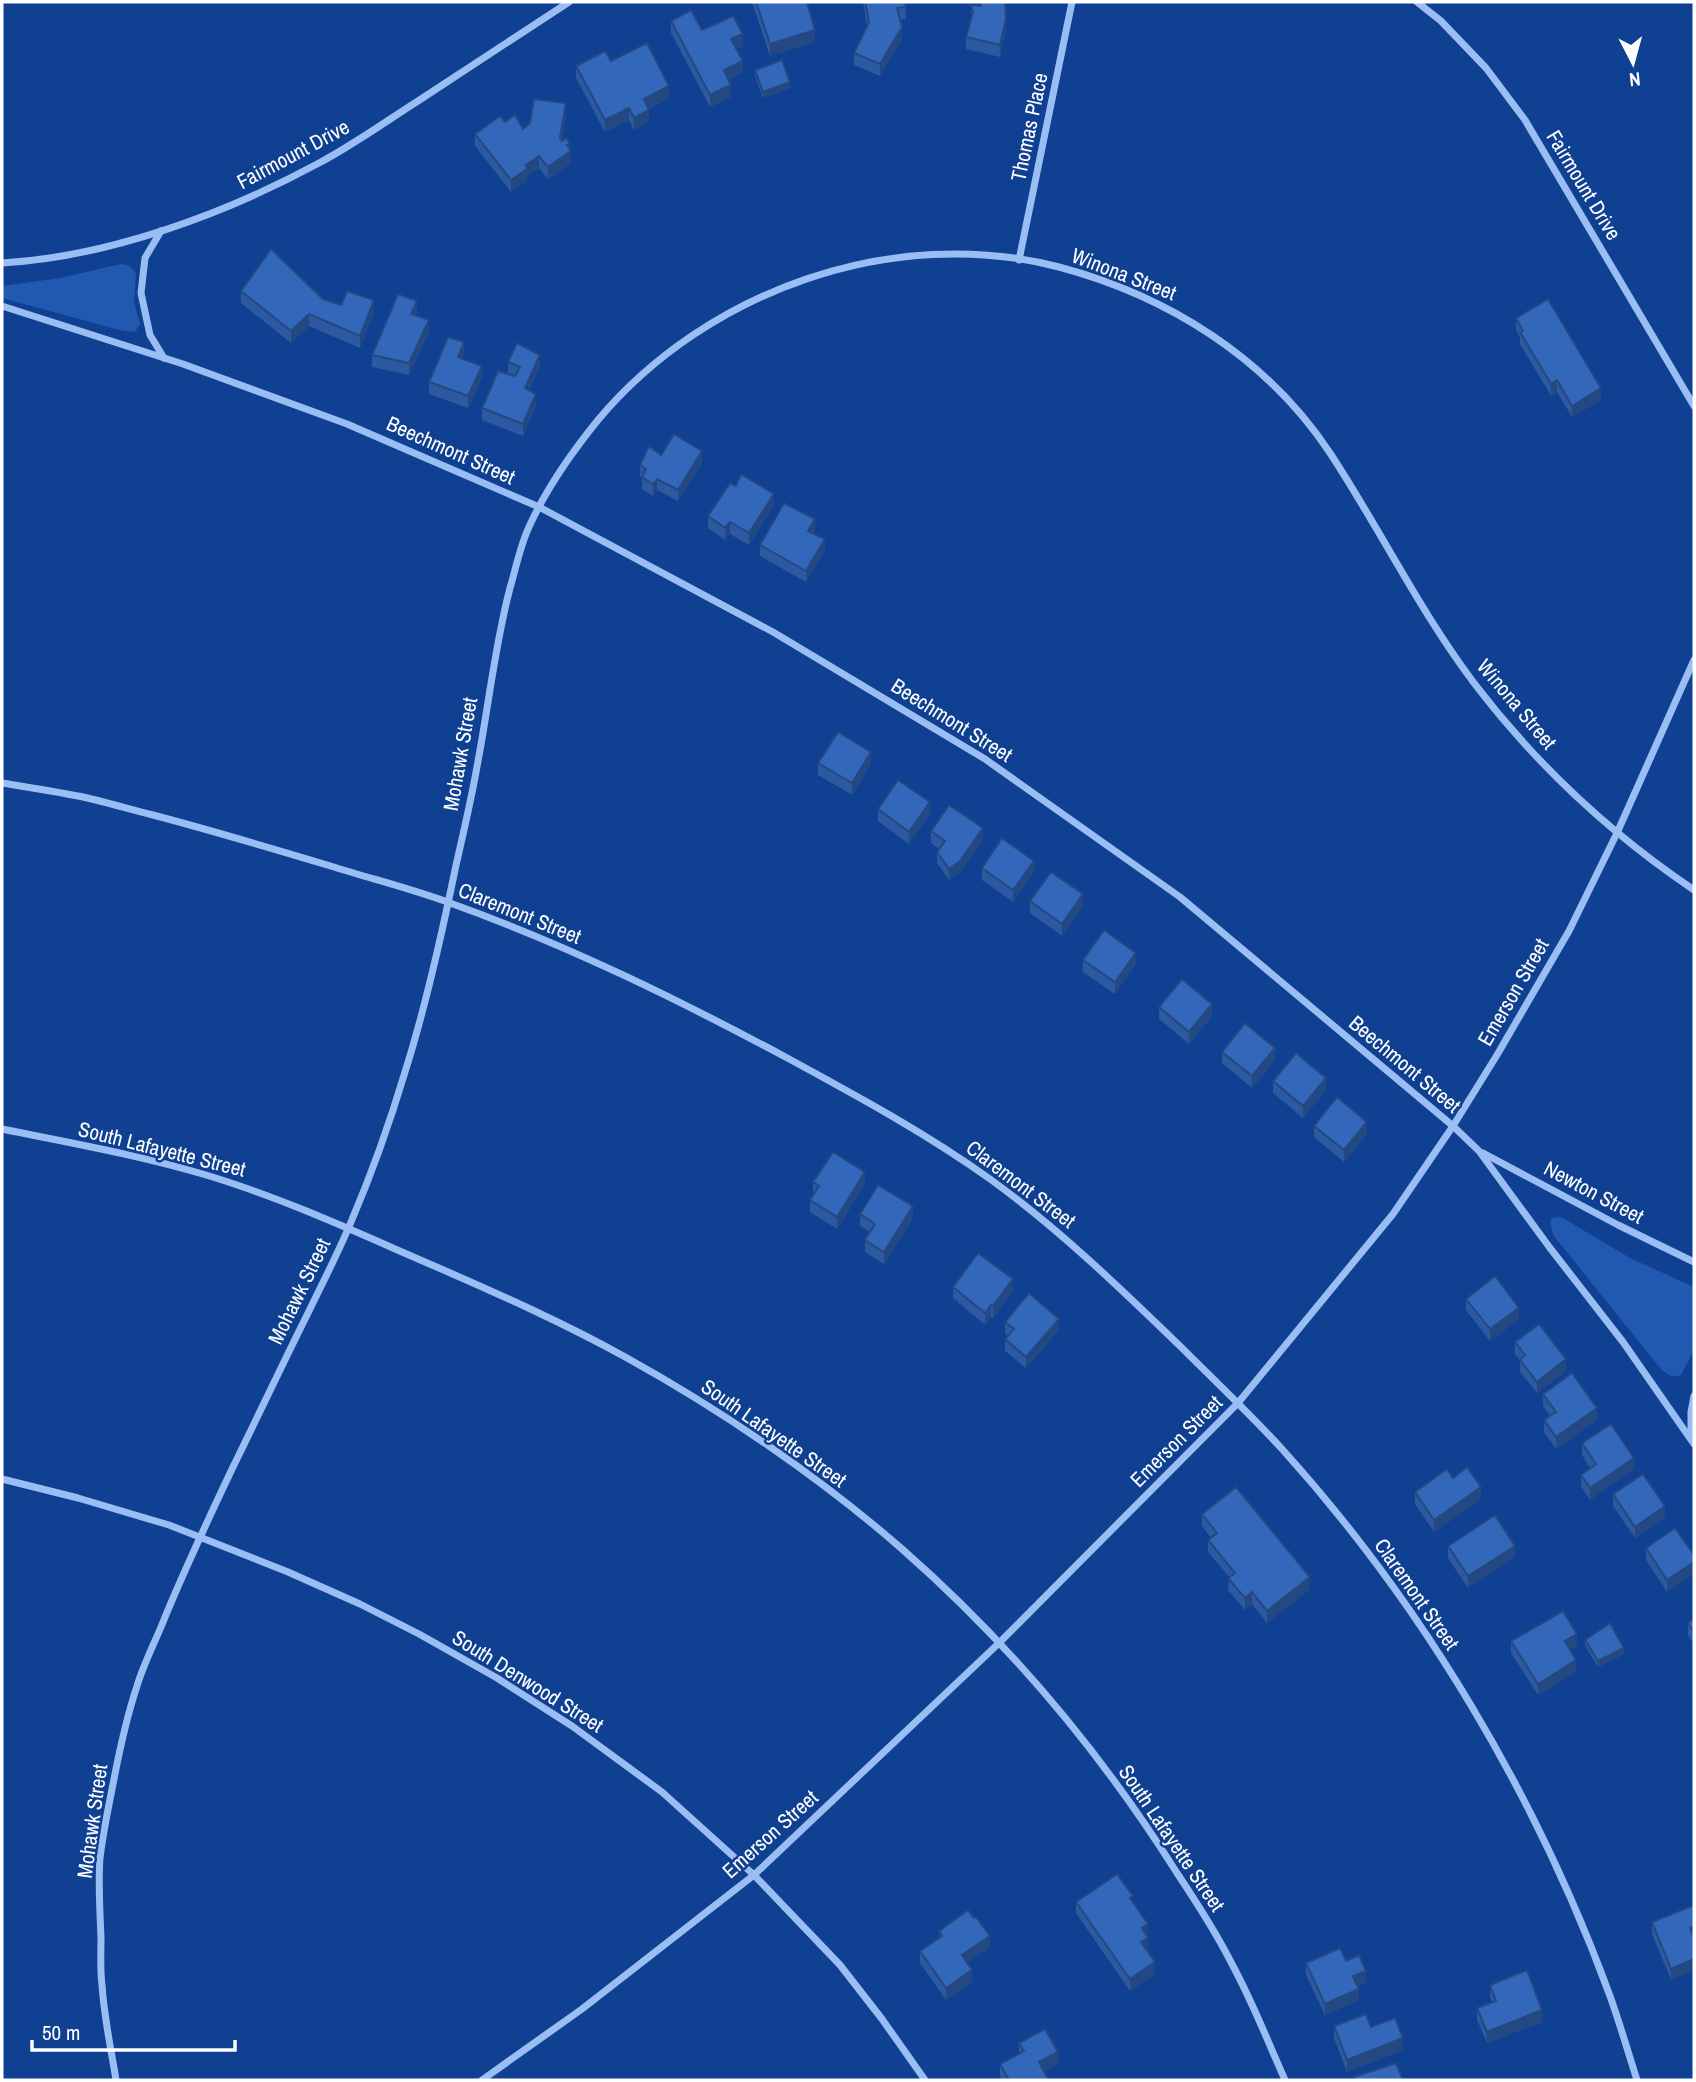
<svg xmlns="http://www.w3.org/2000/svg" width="1696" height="2082" viewBox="0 0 1696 2082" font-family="'Archivo Narrow',sans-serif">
<rect width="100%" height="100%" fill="#0f4091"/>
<g fill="#2159b1">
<path d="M 121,264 L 128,265 L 136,273 L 134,302 L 140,324 L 135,332 L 123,331 L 2,298 L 2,286 L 60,278 Z"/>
<path d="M 1561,1217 L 1630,1258 L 1694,1287 L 1694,1350 L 1681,1375 C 1669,1379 1664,1372 1656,1363 L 1553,1235 L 1550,1221 L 1552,1218 Z"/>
</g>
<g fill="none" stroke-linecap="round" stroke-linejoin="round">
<g stroke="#9abdf3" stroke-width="7">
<path d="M 1417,2 L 1441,21 L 1486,68 L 1525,120 L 1694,406"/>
<path d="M 161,231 L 145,258 L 141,293 L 150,335 L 164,358"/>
<path d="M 1019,260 L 1072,2"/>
<path d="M 2,263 C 108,257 225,214 319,163 C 353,145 385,122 418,101 C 468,68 518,35 569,2"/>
<path d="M 2,306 L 183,364 L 347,424 L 539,507 L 773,632 L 985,759 L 1180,897 L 1453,1126 L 1479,1151 L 1550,1248 L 1623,1342 L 1694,1444"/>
<path d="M 2,783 C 27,787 53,791 78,796 C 103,801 128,809 153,815 C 214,831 274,849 334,867 C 372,879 412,889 450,903 C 568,945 681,1001 791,1060 C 859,1097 927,1134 990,1179 C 1059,1229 1120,1288 1181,1347 C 1215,1381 1250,1414 1282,1449 C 1424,1606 1537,1797 1610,1996 C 1620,2024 1628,2052 1637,2080"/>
<path d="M 2,1129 C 70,1143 139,1155 206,1175 C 286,1199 362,1235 439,1268 C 503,1296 566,1324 627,1358 C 721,1410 821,1478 902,1549 C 1008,1642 1102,1754 1177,1873 C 1197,1903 1217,1934 1233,1966 C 1253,2003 1268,2042 1285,2080"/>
<path d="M 1483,1153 L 1618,1225 L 1694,1262"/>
<path d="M 1691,1437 L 1691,1412 L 1694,1396"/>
<path d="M 2,1479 L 78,1498 L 169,1525 L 288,1572 L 360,1604 L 419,1634 L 497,1678 L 572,1726 L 662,1792 L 754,1875 L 840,1965 L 882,2019 L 925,2080"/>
<path d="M 116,2080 C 111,2049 104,2017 102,1985 C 100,1970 101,1953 101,1938 C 100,1911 98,1884 100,1858 C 103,1832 109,1805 114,1779 C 120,1748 127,1716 137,1686 C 143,1666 153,1646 161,1627 C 183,1572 208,1520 233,1467 C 259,1414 284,1361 310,1309 C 324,1280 339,1251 351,1222 C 372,1173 390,1122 405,1072 C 426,1006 441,938 455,870 C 463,834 472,797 478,761 C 489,703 495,645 510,588 C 516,568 520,546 529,527 C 546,489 572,452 598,420 C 707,290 894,224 1059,267 C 1168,296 1267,358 1330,453 C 1380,529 1419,610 1474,683 C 1535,763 1611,834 1694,890"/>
<path d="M 482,2080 L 582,2009 L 754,1875 L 998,1644 L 1238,1403 L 1393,1214 L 1453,1126 L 1497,1055 L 1569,931 L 1617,833 L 1694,660"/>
</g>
</g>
<g fill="#2c599f">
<path d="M 752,2 L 807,2 L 815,42 L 770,56 Z"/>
<path d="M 863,2 L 905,2 L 906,19 L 900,20 L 902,39 L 880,76 L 854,65 L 854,53 L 867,26 Z"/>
<path d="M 980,2 L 1005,2 L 1006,30 L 1000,57 L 966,49 L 966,37 L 971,18 L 971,5 L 980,6 Z"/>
<path d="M 671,21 L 702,30 L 743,46 L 736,49 L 743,72 L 728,80 L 731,97 L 710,107 L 671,33 Z"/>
<path d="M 611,61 L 669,98 L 649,109 L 649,121 L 634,130 L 629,120 L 605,132 L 576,78 L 576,66 Z"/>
<path d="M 755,70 L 790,88 L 763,98 L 755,76 Z"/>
<path d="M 566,115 L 562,140 L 570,150 L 571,163 L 548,179 L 539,168 L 527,176 L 527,181 L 511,192 L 475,146 L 475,134 L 505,122 L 523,129 Z"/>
<path d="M 241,291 L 323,299 L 341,305 L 374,312 L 360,348 L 309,326 L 291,343 L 241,303 Z"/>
<path d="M 417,313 L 415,316 L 429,332 L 409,375 L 372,367 L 372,355 Z"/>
<path d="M 1516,318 L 1601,400 L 1572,417 L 1557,392 L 1551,396 L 1520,344 L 1520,338 L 1516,330 Z"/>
<path d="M 464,354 L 462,359 L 482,378 L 468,408 L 429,394 L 429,382 Z"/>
<path d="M 508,362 L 540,366 L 529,391 L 536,406 L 523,436 L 482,420 L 482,408 L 508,374 Z"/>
<path d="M 661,455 L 702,463 L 678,501 L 657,490 L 653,496 L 642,489 L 642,478 L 640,477 L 640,465 Z"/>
<path d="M 774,505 L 749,545 L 730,534 L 725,540 L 708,528 L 708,516 Z"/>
<path d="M 815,531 L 813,534 L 825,550 L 806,582 L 760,556 L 760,545 Z"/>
<path d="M 818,763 L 871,764 L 852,795 L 818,775 Z"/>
<path d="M 878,809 L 930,814 L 909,844 L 878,821 Z"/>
<path d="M 931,831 L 983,840 L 960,872 L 949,880 L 937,863 L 937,852 L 939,849 L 931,843 Z"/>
<path d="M 982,868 L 1034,872 L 1013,902 L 982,880 Z"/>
<path d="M 1030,901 L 1083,906 L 1062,936 L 1030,913 Z"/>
<path d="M 1083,960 L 1136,964 L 1115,994 L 1083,972 Z"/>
<path d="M 1159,1007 L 1212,1016 L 1189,1044 L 1159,1019 Z"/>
<path d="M 1222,1052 L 1275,1060 L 1252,1088 L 1222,1063 Z"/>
<path d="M 1273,1081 L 1326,1090 L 1303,1118 L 1273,1093 Z"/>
<path d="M 1314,1126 L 1367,1134 L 1344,1162 L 1314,1137 Z"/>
<path d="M 813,1182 L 865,1184 L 837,1229 L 810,1212 L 810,1200 L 813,1194 Z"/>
<path d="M 860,1214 L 913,1218 L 884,1264 L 865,1252 L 865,1240 L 870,1232 L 860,1226 Z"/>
<path d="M 953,1287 L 1013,1291 L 993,1318 L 991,1317 L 985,1325 L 953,1298 Z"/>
<path d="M 1466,1299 L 1519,1319 L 1490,1341 L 1466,1310 Z"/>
<path d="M 1005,1322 L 1059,1330 L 1026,1368 L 1005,1351 L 1005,1339 L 1008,1336 L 1005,1333 Z"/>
<path d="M 1515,1342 L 1566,1371 L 1537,1393 L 1520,1372 L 1520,1361 L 1515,1354 Z"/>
<path d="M 1543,1394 L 1597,1420 L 1556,1449 L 1544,1432 L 1544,1420 L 1550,1416 L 1543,1406 Z"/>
<path d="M 1582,1443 L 1634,1469 L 1590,1500 L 1581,1486 L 1581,1475 L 1590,1468 L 1582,1455 Z"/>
<path d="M 1453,1478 L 1481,1499 L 1434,1532 L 1415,1504 L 1415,1492 Z"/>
<path d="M 1613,1494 L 1665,1518 L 1635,1538 L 1613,1506 Z"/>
<path d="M 1202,1514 L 1310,1589 L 1267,1623 L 1252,1604 L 1245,1610 L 1228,1590 L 1229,1577 L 1208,1552 L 1208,1540 L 1211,1538 L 1202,1526 Z"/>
<path d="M 1675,1528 L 1667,1592 L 1646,1560 L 1646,1548 Z"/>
<path d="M 1448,1546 L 1515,1557 L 1468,1588 L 1448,1558 Z"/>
<path d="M 1694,1619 L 1694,1644 L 1688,1635 L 1688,1623 Z"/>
<path d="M 1585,1640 L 1624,1654 L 1598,1667 L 1585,1646 Z"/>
<path d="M 1511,1641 L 1577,1646 L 1570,1650 L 1576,1672 L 1538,1695 L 1511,1653 Z"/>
<path d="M 1076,1902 L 1133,1902 L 1148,1936 L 1148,1949 L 1147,1951 L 1155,1974 L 1130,1991 L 1076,1913 Z"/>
<path d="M 1694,1905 L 1671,1980 L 1652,1934 L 1652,1922 Z"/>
<path d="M 939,1931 L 990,1947 L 967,1963 L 972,1982 L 946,2000 L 920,1963 L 920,1951 L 939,1938 Z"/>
<path d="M 1346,1961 L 1366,1982 L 1358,1986 L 1359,2000 L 1325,2015 L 1306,1975 L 1306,1963 Z"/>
<path d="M 1490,1985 L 1542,2022 L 1487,2043 L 1477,2020 L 1477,2008 L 1492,2002 L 1490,1997 Z"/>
<path d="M 1334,2026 L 1371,2027 L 1403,2050 L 1347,2072 L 1334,2038 Z"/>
<path d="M 1019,2043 L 1058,2064 L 1044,2071 L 1048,2080 L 1002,2080 L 1000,2076 L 1000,2064 L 1019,2054 Z"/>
</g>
<g fill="#244882">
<path d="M 1006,18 L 1006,30 L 1000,57 L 1000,45 Z"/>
<path d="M 902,27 L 902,39 L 880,76 L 880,64 Z"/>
<path d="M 815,30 L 815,42 L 770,56 L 770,44 Z"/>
<path d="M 743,34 L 743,46 L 731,51 L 731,39 Z"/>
<path d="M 743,61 L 743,72 L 724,82 L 724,70 Z"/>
<path d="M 790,82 L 790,88 L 763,98 L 763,92 Z"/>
<path d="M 731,85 L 731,97 L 710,107 L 710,95 Z"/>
<path d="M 669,86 L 669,98 L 644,111 L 644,99 Z"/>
<path d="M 566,103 L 566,115 L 560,148 L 560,137 Z"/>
<path d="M 629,108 L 629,120 L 605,132 L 605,120 Z"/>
<path d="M 649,110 L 649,121 L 634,130 L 634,118 Z"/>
<path d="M 570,144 L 571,163 L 548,179 L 548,167 L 567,145 Z"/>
<path d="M 539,156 L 539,168 L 527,176 L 527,181 L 511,192 L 511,180 L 526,165 Z"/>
<path d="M 374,300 L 374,312 L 360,348 L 360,336 Z"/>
<path d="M 417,301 L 417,313 L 411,326 L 411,314 Z"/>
<path d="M 309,314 L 309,326 L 291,343 L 291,331 Z"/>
<path d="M 429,320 L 429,332 L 409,375 L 409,363 Z"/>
<path d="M 464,342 L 464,354 L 458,369 L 458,357 Z"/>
<path d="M 540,355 L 540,366 L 525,400 L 525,388 Z"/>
<path d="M 482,366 L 482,378 L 468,408 L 468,396 Z"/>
<path d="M 1557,380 L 1557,392 L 1551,396 L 1551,384 Z"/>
<path d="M 1601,388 L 1601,400 L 1572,417 L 1572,406 Z"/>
<path d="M 536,394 L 536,406 L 523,436 L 523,424 Z"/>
<path d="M 702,451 L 702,463 L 678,501 L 678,490 Z"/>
<path d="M 657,479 L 657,490 L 653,496 L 653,484 Z"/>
<path d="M 774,494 L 774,505 L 749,545 L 749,533 Z"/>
<path d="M 815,519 L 815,531 L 808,543 L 808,531 Z"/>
<path d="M 730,522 L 730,534 L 725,540 L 725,528 Z"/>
<path d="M 825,539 L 825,550 L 806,582 L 806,571 Z"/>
<path d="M 871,752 L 871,764 L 852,795 L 852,783 Z"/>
<path d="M 930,802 L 930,814 L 909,844 L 909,832 Z"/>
<path d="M 983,828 L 983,840 L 960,872 L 949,880 L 949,869 Z"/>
<path d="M 1034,861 L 1034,872 L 1013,902 L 1013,890 Z"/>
<path d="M 1083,894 L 1083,906 L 1062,936 L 1062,924 Z"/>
<path d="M 1136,953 L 1136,964 L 1115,994 L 1115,982 Z"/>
<path d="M 1212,1004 L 1212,1016 L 1189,1044 L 1189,1032 Z"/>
<path d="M 1275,1048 L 1275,1060 L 1252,1088 L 1252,1076 Z"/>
<path d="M 1326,1078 L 1326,1090 L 1303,1118 L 1303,1106 Z"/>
<path d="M 1367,1122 L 1367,1134 L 1344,1162 L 1344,1150 Z"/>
<path d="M 865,1172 L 865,1184 L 837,1229 L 837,1217 Z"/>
<path d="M 913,1206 L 913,1218 L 884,1264 L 884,1252 Z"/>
<path d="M 1013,1279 L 1013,1291 L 993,1318 L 993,1306 Z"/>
<path d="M 991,1305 L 991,1317 L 985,1325 L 985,1313 Z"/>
<path d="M 1519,1308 L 1519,1319 L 1490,1341 L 1490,1329 Z"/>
<path d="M 1059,1319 L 1059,1330 L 1026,1368 L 1026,1357 Z"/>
<path d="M 1566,1359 L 1566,1371 L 1537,1393 L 1537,1382 Z"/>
<path d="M 1597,1408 L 1597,1420 L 1556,1449 L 1556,1437 Z"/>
<path d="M 1634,1458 L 1634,1469 L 1590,1500 L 1590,1488 Z"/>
<path d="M 1481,1487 L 1481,1499 L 1434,1532 L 1434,1520 Z"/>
<path d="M 1665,1506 L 1665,1518 L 1635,1538 L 1635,1527 Z"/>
<path d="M 1515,1546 L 1515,1557 L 1468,1588 L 1468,1576 Z"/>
<path d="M 1694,1562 L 1694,1574 L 1667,1592 L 1667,1580 Z"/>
<path d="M 1310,1577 L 1310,1589 L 1267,1623 L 1267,1611 Z"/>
<path d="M 1252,1592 L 1252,1604 L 1245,1610 L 1245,1598 Z"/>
<path d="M 1577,1634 L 1577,1646 L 1565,1653 L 1565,1641 Z"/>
<path d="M 1624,1648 L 1624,1654 L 1598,1667 L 1598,1661 Z"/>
<path d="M 1576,1660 L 1576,1672 L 1538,1695 L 1538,1684 Z"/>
<path d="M 1148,1924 L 1148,1936 L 1142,1940 L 1142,1928 Z"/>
<path d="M 1694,1927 L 1694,1938 L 1690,1928 Z"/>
<path d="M 990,1936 L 990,1947 L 962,1967 L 962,1955 Z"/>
<path d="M 1148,1938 L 1148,1949 L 1141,1954 L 1141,1942 Z"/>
<path d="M 1694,1959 L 1694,1971 L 1671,1980 L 1671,1969 Z"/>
<path d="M 1155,1962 L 1155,1974 L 1130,1991 L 1130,1979 Z"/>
<path d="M 972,1970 L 972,1982 L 946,2000 L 946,1988 Z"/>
<path d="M 1366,1971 L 1366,1982 L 1353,1988 L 1353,1976 Z"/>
<path d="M 1359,1989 L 1359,2000 L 1325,2015 L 1325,2004 Z"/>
<path d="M 1542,2010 L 1542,2022 L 1487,2043 L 1487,2032 Z"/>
<path d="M 1403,2038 L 1403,2050 L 1347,2072 L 1347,2060 Z"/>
<path d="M 1058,2052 L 1058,2064 L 1039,2074 L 1039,2062 Z"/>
</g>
<g fill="#3367b9" stroke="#244882" stroke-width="2">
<path d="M 756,2 L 807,2 L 815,30 L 770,44 Z"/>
<path d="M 865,2 L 905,2 L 906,7 L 897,8 L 902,27 L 880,64 L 854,53 L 869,22 Z"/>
<path d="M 981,2 L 1005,2 L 1006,18 L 1000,45 L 966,37 L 973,12 L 971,5 L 981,6 Z"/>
<path d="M 691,10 L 702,30 L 733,16 L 743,34 L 731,39 L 743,61 L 724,70 L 731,85 L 710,95 L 671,21 Z"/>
<path d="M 647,43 L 669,86 L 644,99 L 649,110 L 634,118 L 629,108 L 605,120 L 576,66 L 605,51 L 611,61 Z"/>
<path d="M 782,60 L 790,82 L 763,92 L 755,70 Z"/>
<path d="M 534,99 L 566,103 L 560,137 L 562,141 L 566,138 L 570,144 L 567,145 L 571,151 L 548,167 L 539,156 L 526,165 L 527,169 L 511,180 L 475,134 L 500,116 L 505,122 L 515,115 L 523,129 L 530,123 Z"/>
<path d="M 271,249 L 323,299 L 341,305 L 347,291 L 374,300 L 360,336 L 309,314 L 291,331 L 241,291 Z"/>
<path d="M 398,294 L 417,301 L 411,314 L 429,320 L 409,363 L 372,355 Z"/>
<path d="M 1548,299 L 1601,388 L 1572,406 L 1557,380 L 1551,384 L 1520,332 L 1523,331 L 1516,318 Z"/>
<path d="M 448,337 L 464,342 L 458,357 L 482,366 L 468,396 L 429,382 Z"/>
<path d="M 517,343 L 540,355 L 525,388 L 536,394 L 523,424 L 482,408 L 498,371 L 515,376 L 520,367 L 508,362 Z"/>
<path d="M 674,434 L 702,451 L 678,490 L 657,479 L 653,484 L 642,477 L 646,469 L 640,465 L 649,446 L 661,455 Z"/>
<path d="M 741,474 L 774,494 L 749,533 L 730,522 L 725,528 L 708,516 L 730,483 L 736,486 Z"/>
<path d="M 784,503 L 815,519 L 808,531 L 825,539 L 806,571 L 760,545 Z"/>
<path d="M 838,732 L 871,752 L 852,783 L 818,763 Z"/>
<path d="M 898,780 L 930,802 L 909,832 L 878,809 Z"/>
<path d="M 949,805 L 983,828 L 960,861 L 949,869 L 937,852 L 945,841 L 931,831 Z"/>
<path d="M 1002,838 L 1034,861 L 1013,890 L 982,868 Z"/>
<path d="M 1051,872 L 1083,894 L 1062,924 L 1030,901 Z"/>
<path d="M 1104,930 L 1136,953 L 1115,982 L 1083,960 Z"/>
<path d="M 1182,979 L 1212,1004 L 1189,1032 L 1159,1007 Z"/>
<path d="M 1245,1023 L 1275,1048 L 1252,1076 L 1222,1052 Z"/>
<path d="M 1296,1053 L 1326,1078 L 1303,1106 L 1273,1081 Z"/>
<path d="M 1337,1097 L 1367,1122 L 1344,1150 L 1314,1126 Z"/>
<path d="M 833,1152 L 865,1172 L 837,1217 L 810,1200 L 819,1186 L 813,1182 Z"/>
<path d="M 878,1185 L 913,1206 L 884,1252 L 865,1240 L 875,1224 L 860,1214 Z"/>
<path d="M 978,1253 L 1013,1279 L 993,1306 L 991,1305 L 985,1313 L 953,1287 Z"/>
<path d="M 1495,1276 L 1519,1308 L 1490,1329 L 1466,1299 Z"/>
<path d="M 1029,1293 L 1059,1319 L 1026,1357 L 1005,1339 L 1014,1329 L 1005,1322 Z"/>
<path d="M 1539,1324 L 1566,1359 L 1537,1382 L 1520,1360 L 1525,1355 L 1515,1342 Z"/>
<path d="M 1572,1373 L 1597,1408 L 1556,1437 L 1544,1420 L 1556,1412 L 1543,1394 Z"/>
<path d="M 1611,1424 L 1634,1458 L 1590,1488 L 1581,1475 L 1596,1464 L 1582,1443 Z"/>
<path d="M 1467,1467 L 1481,1487 L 1434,1520 L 1415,1492 L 1447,1469 L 1453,1478 Z"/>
<path d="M 1643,1474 L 1665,1506 L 1635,1527 L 1613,1494 Z"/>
<path d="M 1236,1487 L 1310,1577 L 1267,1611 L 1252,1592 L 1245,1598 L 1228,1578 L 1235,1573 L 1208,1540 L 1217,1533 L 1202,1514 Z"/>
<path d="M 1495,1515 L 1515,1546 L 1468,1576 L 1448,1546 Z"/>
<path d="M 1675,1528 L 1694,1555 L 1694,1562 L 1667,1580 L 1646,1548 Z"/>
<path d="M 1563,1611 L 1577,1634 L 1565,1641 L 1576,1660 L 1538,1684 L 1511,1641 Z"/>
<path d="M 1694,1619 L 1694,1632 L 1688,1623 Z"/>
<path d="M 1610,1623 L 1624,1648 L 1598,1661 L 1585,1640 Z"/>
<path d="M 1117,1874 L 1133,1896 L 1130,1898 L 1148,1924 L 1142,1928 L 1148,1938 L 1141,1942 L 1155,1962 L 1130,1979 L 1076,1902 Z"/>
<path d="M 1694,1905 L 1694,1927 L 1690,1928 L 1694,1939 L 1694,1959 L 1671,1969 L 1652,1922 Z"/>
<path d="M 968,1910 L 974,1918 L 976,1917 L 990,1936 L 962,1955 L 972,1970 L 946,1988 L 920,1951 L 942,1936 L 939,1931 Z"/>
<path d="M 1340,1948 L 1346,1961 L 1359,1955 L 1366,1971 L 1353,1976 L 1359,1989 L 1325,2004 L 1306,1963 Z"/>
<path d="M 1527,1970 L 1542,2010 L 1487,2032 L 1477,2008 L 1496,2001 L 1490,1985 Z"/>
<path d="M 1366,2014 L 1371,2027 L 1395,2018 L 1403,2038 L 1347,2060 L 1334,2026 Z"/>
<path d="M 1045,2029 L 1058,2052 L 1039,2062 L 1048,2079 L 1046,2080 L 1009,2080 L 1000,2064 L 1024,2051 L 1019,2043 Z"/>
<path d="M 1396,2063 L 1403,2080 L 1355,2080 L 1354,2077 Z"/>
</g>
<g text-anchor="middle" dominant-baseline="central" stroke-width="5" stroke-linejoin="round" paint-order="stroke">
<g font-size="21" fill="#fff" stroke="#0f4091">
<text transform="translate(1029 127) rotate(-78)">Thomas Place</text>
<text transform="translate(293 154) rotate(-28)">Fairmount Drive</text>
<text transform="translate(1584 185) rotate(59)">Fairmount Drive</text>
<text transform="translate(1124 274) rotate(21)">Winona Street</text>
<text transform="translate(451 450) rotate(24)">Beechmont Street</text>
<text transform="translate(1517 704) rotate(50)">Winona Street</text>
<text transform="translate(952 720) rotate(32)">Beechmont Street</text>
<text transform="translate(460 754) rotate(-80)">Mohawk Street</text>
<text transform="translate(520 913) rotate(22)">Claremont Street</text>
<text transform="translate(1513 992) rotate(-60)">Emerson Street</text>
<text transform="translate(1405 1064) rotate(40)">Beechmont Street</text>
<text transform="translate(162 1149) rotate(14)">South Lafayette Street</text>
<text transform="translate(1021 1184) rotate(37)">Claremont Street</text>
<text transform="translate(1594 1192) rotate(28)">Newton Street</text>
<text transform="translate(299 1291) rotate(-64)">Mohawk Street</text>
<text transform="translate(774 1433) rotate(35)">South Lafayette Street</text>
<text transform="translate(1176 1441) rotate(-45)">Emerson Street</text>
<text transform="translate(1417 1594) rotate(55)">Claremont Street</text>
<text transform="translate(528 1681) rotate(32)">South Denwood Street</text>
<text transform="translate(92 1821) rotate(-82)">Mohawk Street</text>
<text transform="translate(770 1834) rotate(-42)">Emerson Street</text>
<text transform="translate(1172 1838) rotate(56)">South Lafayette Street</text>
</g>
</g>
<rect width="1696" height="2082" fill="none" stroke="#ffffff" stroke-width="7"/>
<g transform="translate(1633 63) rotate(174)" stroke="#0f4091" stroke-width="5" paint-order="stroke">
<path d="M0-5L12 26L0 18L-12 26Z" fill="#ffffff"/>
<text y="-10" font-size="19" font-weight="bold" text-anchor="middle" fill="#ffffff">N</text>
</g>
<path d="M32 2040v10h203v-10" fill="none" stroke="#ffffff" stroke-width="3.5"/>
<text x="42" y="2040" font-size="21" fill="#ffffff" stroke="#0f4091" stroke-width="5" paint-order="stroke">50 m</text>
</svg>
